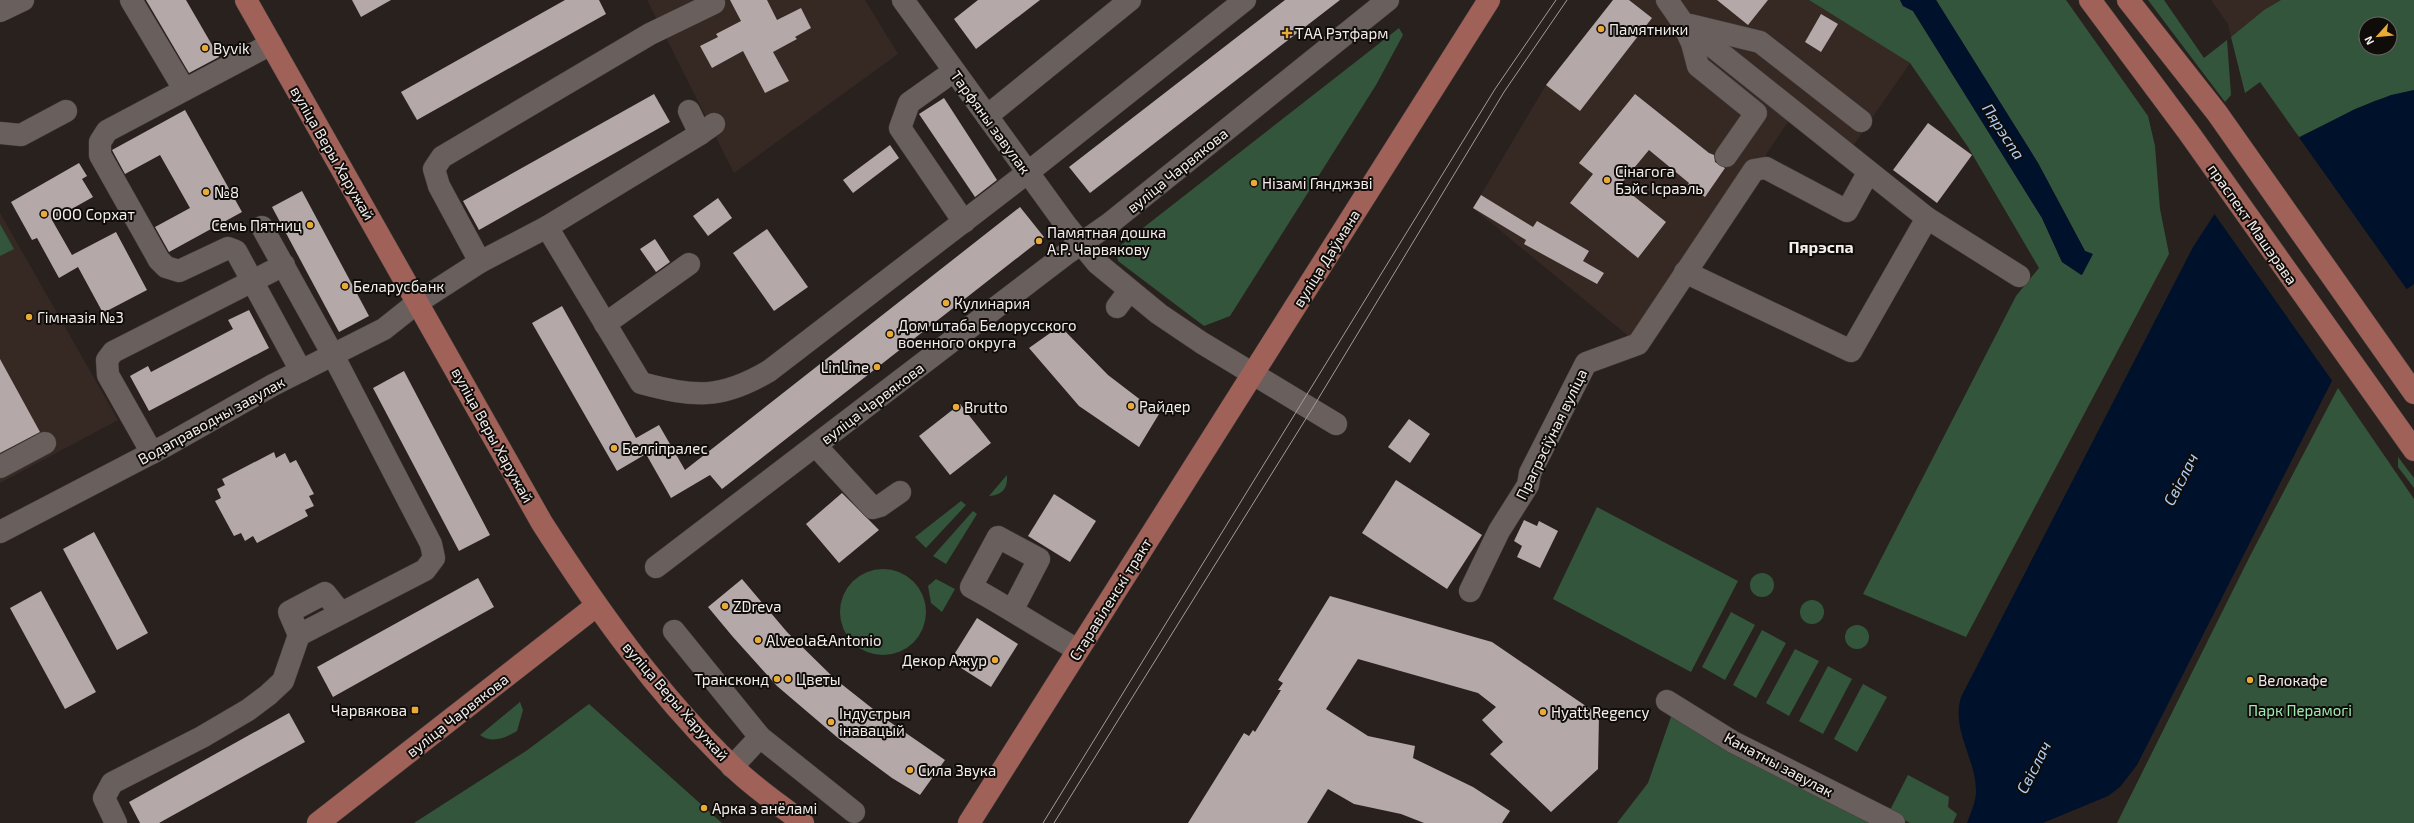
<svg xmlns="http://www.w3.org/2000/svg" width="2414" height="823" viewBox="0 0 2414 823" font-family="'Exo 2',sans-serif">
<rect width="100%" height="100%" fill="#29211e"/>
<g fill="#362924">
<path d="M 647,0 L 865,0 L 898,54 L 734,173 Z"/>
<path d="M 1613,0 L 1809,0 L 1910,63 L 1846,156 L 1794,113 L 1638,344 L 1473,208 L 1546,85 Z"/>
<path d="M 2211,0 L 2281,0 L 2264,10 L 2231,37 L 2228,24 Z"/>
<path d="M 0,213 L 118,420 L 0,483 Z"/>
</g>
<g fill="#33553b" fill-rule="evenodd">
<path d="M 1809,0 L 1900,0 L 1903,6 L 1913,11 L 2042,218 L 2062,262 L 2081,275 L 2092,254 L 2085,251 L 2038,163 L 1936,0 L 2066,0 L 2148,116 L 2155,146 L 2160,209 L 2169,254 L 1966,637 L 1863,594 L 2016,296 L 2039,268 L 1968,147 L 1910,63 Z"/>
<path d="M 2148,0 L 2164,0 L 2204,58 L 2227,40 L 2231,95 L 2225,102 Z"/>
<path d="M 2281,0 L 2414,0 L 2414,90 L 2374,101 L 2299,137 L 2260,82 L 2245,93 L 2231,37 L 2264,10 ZM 2366,24 L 2390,24 L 2390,48 L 2366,48 Z"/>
<path d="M 1399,28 L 1403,35 L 1376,85 L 1230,316 L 1204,326 L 1118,261 L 1116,249 Z"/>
<path d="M 0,224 L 14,249 L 0,256 Z"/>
<path d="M 2338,388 L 2414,499 L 2414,823 L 2117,823 L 2250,556 Z"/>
<path d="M 2398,457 L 2414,478 L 2414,488 L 2398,467 Z"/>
<path d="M 1007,475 C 1008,489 1002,495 989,496 Z"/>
<path d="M 961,501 L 966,505 L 926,548 L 915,537 Z"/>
<path d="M 1597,507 L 1738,581 L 1691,672 L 1553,599 Z"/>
<path d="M 973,511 L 977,514 L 946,564 L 933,556 Z"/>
<circle cx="883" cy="612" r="43"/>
<circle cx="1762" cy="585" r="12"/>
<path d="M 936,579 L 955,589 L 942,612 L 931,603 L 928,586 Z"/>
<circle cx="1812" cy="612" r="12"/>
<path d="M 1731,612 L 1755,625 L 1725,680 L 1702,667 Z"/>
<circle cx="1857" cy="637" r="12"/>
<path d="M 1762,630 L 1786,643 L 1756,698 L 1733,685 Z"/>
<path d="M 1795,649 L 1819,661 L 1789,716 L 1766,703 Z"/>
<path d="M 1828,666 L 1852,679 L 1823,734 L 1799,721 Z"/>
<path d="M 1863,684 L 1887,697 L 1857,752 L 1834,739 Z"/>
<path d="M 520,702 L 523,710 L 517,731 C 505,738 492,744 480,735 Z"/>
<path d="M 589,704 L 722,823 L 414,823 L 526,751 Z"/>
<path d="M 1673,711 L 1893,823 L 1617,823 L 1648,783 Z"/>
<path d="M 1908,775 L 1949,797 L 1948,807 L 1957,814 L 1953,823 L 1910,823 L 1889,812 Z"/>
</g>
<g fill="#00112b">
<path d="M 1900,0 L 1936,0 L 2038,163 L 2085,251 L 2093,254 L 2082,275 L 2062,262 L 2042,218 L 1913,11 L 1903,6 Z"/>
<path d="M 2414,90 L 2414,284 C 2377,310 2361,328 2339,367 L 2137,765 L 2120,787 L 2108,796 L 2043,823 L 1967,823 C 1971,812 1976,802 1976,791 C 1976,758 1951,731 1961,697 L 2193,247 L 2223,201 L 2280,150 L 2304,135 L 2355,109 L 2391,95 Z"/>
</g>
<path fill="#29211e" d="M 2298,136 L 2408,291 L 2378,314 L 2355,343 L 2333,382 L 2213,212 L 2233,187 L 2257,165 Z"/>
<g fill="#b4a8a8">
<path d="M 146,0 L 186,0 L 219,57 L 189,73 Z"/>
<path d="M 352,0 L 391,0 L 361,17 Z"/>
<path d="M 565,0 L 599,0 L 606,14 L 417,120 L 401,92 Z"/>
<path d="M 730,0 L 767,0 L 777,20 L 801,8 L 811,28 L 795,37 L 797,39 L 773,52 L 789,81 L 765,93 L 743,51 L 712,68 L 700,46 L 718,37 L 716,34 L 741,21 Z"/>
<path d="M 978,0 L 1040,0 L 976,49 L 954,19 Z"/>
<path d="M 1285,0 L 1340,0 L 1090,193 L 1069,167 Z"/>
<path d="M 1613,0 L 1629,0 L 1652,18 L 1580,111 L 1546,85 Z"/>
<path d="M 1717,0 L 1768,0 L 1748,25 Z"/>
<path d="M 1821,14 L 1838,24 L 1821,52 L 1805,42 Z"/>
<path d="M 654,94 L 670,122 L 479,230 L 463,201 Z"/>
<path d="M 1635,94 L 1709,153 L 1714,155 L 1715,162 L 1725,168 L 1705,197 L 1688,185 L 1689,183 L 1649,150 L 1620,185 L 1666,222 L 1638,258 L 1570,203 L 1593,174 L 1579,163 Z"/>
<path d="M 944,98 L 997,180 L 975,197 L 919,114 Z"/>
<path d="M 185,110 L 242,212 L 169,252 L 155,227 L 190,208 L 160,155 L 125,174 L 112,150 Z"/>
<path d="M 1928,123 L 1972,155 L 1937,203 L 1893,170 Z"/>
<path d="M 890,145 L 899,158 L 853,193 L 843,180 Z"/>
<path d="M 79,163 L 87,176 L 82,179 L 93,197 L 52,220 L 72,255 L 116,232 L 147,290 L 103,313 L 78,267 L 59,278 L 37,238 L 32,240 L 11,202 Z"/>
<path d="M 302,191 L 369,316 L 339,332 L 272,207 Z"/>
<path d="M 1481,195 L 1533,227 L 1537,221 L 1589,251 L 1583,261 L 1604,273 L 1597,284 L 1524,244 L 1526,240 L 1473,208 Z"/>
<path d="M 718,198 L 732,218 L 708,236 L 693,216 Z"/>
<path d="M 1020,207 L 1044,237 L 722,489 L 710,475 L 671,498 L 646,454 L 617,471 L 532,323 L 562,306 L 636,438 L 659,425 L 685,470 Z"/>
<path d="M 767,229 L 808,287 L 774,311 L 733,253 Z"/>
<path d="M 655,239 L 670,262 L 656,272 L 640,249 Z"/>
<path d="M 249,310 L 269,348 L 149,411 L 130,376 L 148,366 L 151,372 L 233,329 L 228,320 Z"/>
<path d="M 1060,326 L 1108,375 L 1159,414 L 1139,447 L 1079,406 L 1029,348 Z"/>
<path d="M 0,359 L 40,432 L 0,453 Z"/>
<path d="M 404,371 L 490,535 L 459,551 L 373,388 Z"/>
<path d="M 960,404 L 991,443 L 950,475 L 919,436 Z"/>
<path d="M 1409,419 L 1430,434 L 1410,463 L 1388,447 Z"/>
<path d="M 274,452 L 276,458 L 285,453 L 290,463 L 296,460 L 314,494 L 309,496 L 314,506 L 305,510 L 308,516 L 257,543 L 253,536 L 245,541 L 241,533 L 234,536 L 215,501 L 221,498 L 217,489 L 225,485 L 222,479 Z"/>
<path d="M 1396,480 L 1482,535 L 1447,589 L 1362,533 Z"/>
<path d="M 842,493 L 879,530 L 839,563 L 806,524 Z"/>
<path d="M 1054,494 L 1096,521 L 1070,562 L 1028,536 Z"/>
<path d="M 1524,520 L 1537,526 L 1539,521 L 1558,531 L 1540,568 L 1517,557 L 1522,546 L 1514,541 Z"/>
<path d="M 94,532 L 148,633 L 117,650 L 63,549 Z"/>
<path d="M 478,578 L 494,607 L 333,697 L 317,667 Z"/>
<path d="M 742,579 L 787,632 L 835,679 L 887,720 L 945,760 L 920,795 L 892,778 L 838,738 L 777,686 L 733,637 L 708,607 Z"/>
<path d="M 41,591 L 96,692 L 65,709 L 10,608 Z"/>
<path d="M 1330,596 L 1492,642 L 1599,715 L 1598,769 L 1551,812 L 1490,754 L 1503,742 L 1482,720 L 1496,707 L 1478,693 L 1358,659 L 1326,709 L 1368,736 L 1415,746 L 1413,758 L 1473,787 L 1510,811 L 1502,823 L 1424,823 L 1401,814 L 1354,804 L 1328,789 L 1307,823 L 1188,823 L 1244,733 L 1249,736 L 1253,730 L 1255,732 L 1281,690 L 1278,690 L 1283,683 L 1278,680 Z"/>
<path d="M 977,618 L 1018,644 L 991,687 L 950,661 Z"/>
<path d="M 289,713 L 305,742 L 159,823 L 140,823 L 129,802 Z"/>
</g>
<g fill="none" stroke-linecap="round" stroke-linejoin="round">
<g stroke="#443d3a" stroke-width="23">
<g id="minor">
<path d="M 131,0 L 184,89"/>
<path d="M 903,0 L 1066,225 L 1097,263 L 1159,314 L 1202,343 L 1336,424"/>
<path d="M 1667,0 L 1683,23 L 1927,218 L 2019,276"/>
<path d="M 0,11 L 23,0"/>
<path d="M 1683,24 L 1692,43 L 1698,66 L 1756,113 L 1726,156"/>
<path d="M 1690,25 L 1760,42 L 1861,121"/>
<path d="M 271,44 L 107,131 L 100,142 L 100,155 L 159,260 L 166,267 L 179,271 L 228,248 L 236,251 L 301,371"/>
<path d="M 954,71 L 909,103 L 900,128 L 964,222"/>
<path d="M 689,111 L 700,134 L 714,124"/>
<path d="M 987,116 L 1130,0"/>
<path d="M 0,133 L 21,135 L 66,111"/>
<path d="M 547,227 L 700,134"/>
<path d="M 480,262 L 439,186 L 434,169 L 442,157 L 650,34 L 714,3"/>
<path d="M 1685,272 L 1851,351 L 1927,218"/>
<path d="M 1117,307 L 1129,291"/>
<path d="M 605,324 L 689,264"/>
<path d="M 816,446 L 873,508 L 880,506 L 900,492"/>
<path d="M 152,453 L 108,375 L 107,360 L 113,352 L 284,265"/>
<path d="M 0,467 L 45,443"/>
<path d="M 0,532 L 167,445 L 273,385 L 384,329 L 418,302 L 480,262 L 547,227 L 641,383 C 694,397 720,400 769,371 L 1036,166 L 1245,0"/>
<path d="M 656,567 L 1066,254 L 1109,224 L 1388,0"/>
<path d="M 1470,591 L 1499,531 L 1528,485 L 1530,473 L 1586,363 L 1638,344 L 1754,170 L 1766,168 L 1847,211 L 1868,173"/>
<path d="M 1013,609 L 1039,559 L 998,537 L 971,587 C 1008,607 1042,630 1078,650"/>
<path d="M 674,631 L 760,737 L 854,812"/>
<path d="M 299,635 L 289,612 L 325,593 L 341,613"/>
<path d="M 1667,701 L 1733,742 L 1894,823"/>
<path d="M 732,767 L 760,737"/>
<path d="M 116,823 L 104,798 L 112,783 L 202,737 L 248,710 L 268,695 L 283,681 L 299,635 L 425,570 L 434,558 L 431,544 L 333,355 L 262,227"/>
</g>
</g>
<g stroke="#443d3a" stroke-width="23">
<g id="major">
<path d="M 246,0 L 542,523 C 597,609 658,695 732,766 C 753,787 779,804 803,823"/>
<path d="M 2090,0 L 2189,133 L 2414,450"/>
<path d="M 2128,0 L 2217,113 L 2414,393"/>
<path d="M 318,823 L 596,606"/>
<path d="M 969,823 L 1489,0"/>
</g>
</g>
<use href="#minor" stroke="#69605d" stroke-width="22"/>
<use href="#major" stroke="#a06158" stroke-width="22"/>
<g stroke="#a29c9a" stroke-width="1">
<path d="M 1043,823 L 1495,89 L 1556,0"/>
<path d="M 1054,823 L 1312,409 L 1504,92 L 1567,0"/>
</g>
</g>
<g fill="#e8ab37" stroke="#0f0c0a" stroke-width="1.5">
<circle cx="1601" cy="29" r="4"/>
<path d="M1285 27h4v4h4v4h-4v4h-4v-4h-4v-4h4z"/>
<circle cx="205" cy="48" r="4"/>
<circle cx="1607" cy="180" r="4"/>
<circle cx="1254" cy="183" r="4"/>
<circle cx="206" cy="192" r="4"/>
<circle cx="44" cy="214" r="4"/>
<circle cx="310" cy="225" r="4"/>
<circle cx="1039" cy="241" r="4"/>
<circle cx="345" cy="286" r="4"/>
<circle cx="946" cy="303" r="4"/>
<circle cx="29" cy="317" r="4"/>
<circle cx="890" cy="334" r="4"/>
<circle cx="877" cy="367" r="4"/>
<circle cx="1131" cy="406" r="4"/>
<circle cx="956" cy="407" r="4"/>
<circle cx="614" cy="448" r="4"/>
<circle cx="725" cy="606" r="4"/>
<circle cx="758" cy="640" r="4"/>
<circle cx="995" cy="660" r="4"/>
<circle cx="777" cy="679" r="4"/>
<circle cx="788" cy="679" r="4"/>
<circle cx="2250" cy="680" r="4"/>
<rect x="411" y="706" width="8" height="8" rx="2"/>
<circle cx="1543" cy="712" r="4"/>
<circle cx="831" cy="722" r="4"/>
<circle cx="910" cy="770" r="4"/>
<circle cx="704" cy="808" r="4"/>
</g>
<g text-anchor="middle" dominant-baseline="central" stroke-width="4" stroke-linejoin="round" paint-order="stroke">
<g font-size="15" fill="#f3eeec" stroke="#0f0c0a" text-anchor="start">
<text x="1609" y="29">Памятники</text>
<text x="1295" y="33">ТАА Рэтфарм</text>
<text x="213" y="48">Byvik</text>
<text x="1615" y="171">Сінагога<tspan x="1615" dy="17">Бэйс Ісраэль</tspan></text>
<text x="1262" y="183">Нізамі Гянджэві</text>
<text x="214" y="192">№8</text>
<text x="52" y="214">ООО Сорхат</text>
<text x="302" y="225" text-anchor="end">Семь Пятниц</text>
<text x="1047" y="232">Памятная дошка<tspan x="1047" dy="17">А.Р. Чарвякову</tspan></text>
<text x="353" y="286">Беларусбанк</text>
<text x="954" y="303">Кулинария</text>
<text x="37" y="317">Гімназія №3</text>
<text x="898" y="325">Дом штаба Белорусского<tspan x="898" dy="17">военного округа</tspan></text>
<text x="869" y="367" text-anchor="end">LinLine</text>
<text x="1139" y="406">Райдер</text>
<text x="964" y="407">Brutto</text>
<text x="622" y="448">Белгіпралес</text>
<text x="733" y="606">ZDreva</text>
<text x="766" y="640">Alveola&amp;Antonio</text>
<text x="987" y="660" text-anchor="end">Декор Ажур</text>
<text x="769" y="679" text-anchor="end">Трансконд</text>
<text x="796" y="679">Цветы</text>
<text x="2258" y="680">Велокафе</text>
<text x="407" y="710" text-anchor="end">Чарвякова</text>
<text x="1551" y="712">Hyatt Regency</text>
<text x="839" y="713">Індустрыя<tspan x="839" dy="17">інавацый</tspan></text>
<text x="918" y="770">Сила Звука</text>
<text x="712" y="808">Арка з анёламі</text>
</g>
<g font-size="15" fill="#f3eeec" stroke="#0f0c0a">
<text transform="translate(991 122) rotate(54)">Тарфяны завулак</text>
<text transform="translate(333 153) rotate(60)">вуліца Веры Харужай</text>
<text transform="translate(1177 170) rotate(-39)">вуліца Чарвякова</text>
<text transform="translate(2253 224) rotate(55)">праспект Машэрава</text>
<text transform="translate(1326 258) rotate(-58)">вуліца Даўмана</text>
<text transform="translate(872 403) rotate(-37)">вуліца Чарвякова</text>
<text transform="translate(211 420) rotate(-29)">Водаправодны завулак</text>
<text transform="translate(1551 434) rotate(-64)">Прагрэсіўная вуліца</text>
<text transform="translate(493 435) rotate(61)">вуліца Веры Харужай</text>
<text transform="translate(1110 599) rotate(-58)">Старавіленскі тракт</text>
<text transform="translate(676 701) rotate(49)">вуліца Веры Харужай</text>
<text transform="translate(457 715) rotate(-38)">вуліца Чарвякова</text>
<text transform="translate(1779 764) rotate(28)">Канатны завулак</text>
</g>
<g font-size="15" fill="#9feab1" stroke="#0f0c0a">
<text x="2300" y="710">Парк Перамогі</text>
</g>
<g font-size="16" font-style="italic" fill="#adcff5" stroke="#0f0c0a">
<text transform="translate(2004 131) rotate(57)">Пярэспа</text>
<text transform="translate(2180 479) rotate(-63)">Свіслач</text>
<text transform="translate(2033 767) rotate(-63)">Свіслач</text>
</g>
<g font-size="16" font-weight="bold" fill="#f3eeec" stroke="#0f0c0a">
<text x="1821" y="246">Пярэспа</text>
</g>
</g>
<g transform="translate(2378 36) rotate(243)"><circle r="19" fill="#0f0c0a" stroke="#6a6664"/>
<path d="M0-3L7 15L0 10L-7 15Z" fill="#e8ab37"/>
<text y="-6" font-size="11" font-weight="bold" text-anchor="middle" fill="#f3eeec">N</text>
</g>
</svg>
